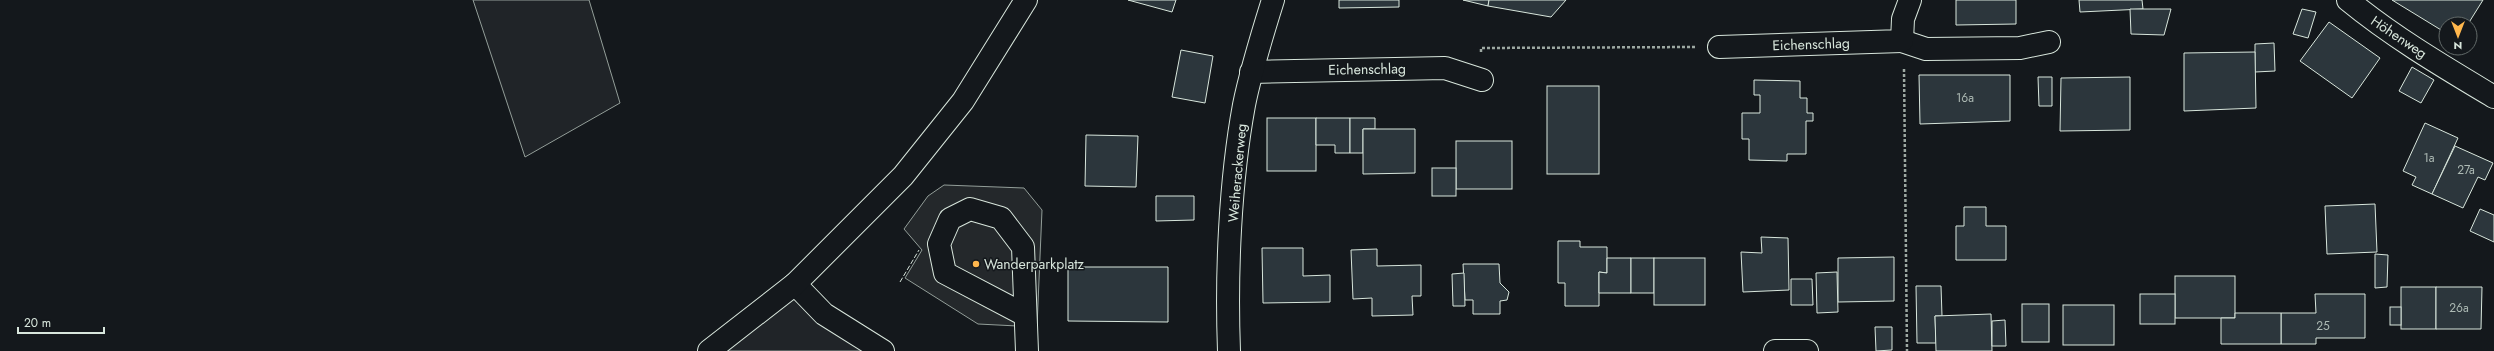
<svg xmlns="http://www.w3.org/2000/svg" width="2494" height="351" viewBox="0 0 2494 351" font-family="Jost,sans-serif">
<rect width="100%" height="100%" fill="#14181c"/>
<g fill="#202428" stroke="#939e99">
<path d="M 473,0 L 589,0 L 620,103 L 525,157 Z"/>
<path d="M 795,284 L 883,351 L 709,351 Z"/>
</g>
<path fill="#24282b" stroke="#939e99" d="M 944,185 L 1024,188 L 1042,210 L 1037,327 L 978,324 L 905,278 L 922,250 L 904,229 L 928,196 Z"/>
<g fill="#2c363c" stroke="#d8e6dc">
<path d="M 1128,0 L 1176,0 L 1172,12 Z"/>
<path d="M 1339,0 L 1399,0 L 1399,7 L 1339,8 Z"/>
<path d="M 1463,0 L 1489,0 L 1488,6 Z"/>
<path d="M 1489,0 L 1566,0 L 1551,17 L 1488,6 Z"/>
<path d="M 1956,0 L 2016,0 L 2016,24 L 1956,25 Z"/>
<path d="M 2079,0 L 2142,0 L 2143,9 L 2080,12 Z"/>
<path d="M 2392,0 L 2483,0 L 2468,24 L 2446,24 L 2446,33 Z"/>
<path d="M 2130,9 L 2171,9 L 2164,35 L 2131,34 Z"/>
<path d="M 2302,9 L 2316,12 L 2308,38 L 2293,34 Z"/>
<path d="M 2329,22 L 2380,58 L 2352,98 L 2300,61 Z"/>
<path d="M 2274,43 L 2275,71 L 2255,72 L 2255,44 Z"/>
<path d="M 1181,50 L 1213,56 L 1205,103 L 1172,97 Z"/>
<path d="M 2255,52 L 2256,108 L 2184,111 L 2184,53 Z"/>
<path d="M 2412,67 L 2434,80 L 2421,103 L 2399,91 Z"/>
<path d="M 1919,75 L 2010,75 L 2010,121 L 1920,124 Z"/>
<path d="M 2038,77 L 2052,77 L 2052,106 L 2039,106 Z"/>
<path d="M 2130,77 L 2130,130 L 2060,131 L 2061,78 Z"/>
<path d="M 1754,80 L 1800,81 L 1800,98 L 1807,98 L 1807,113 L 1813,113 L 1813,121 L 1806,121 L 1806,154 L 1787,154 L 1787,161 L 1749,160 L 1749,139 L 1742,139 L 1742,113 L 1760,113 L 1760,95 L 1754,95 Z"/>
<rect x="1547" y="86" width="52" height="88"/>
<rect x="1267" y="118" width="49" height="53"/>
<path d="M 1316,118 L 1350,118 L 1350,153 L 1335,153 L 1335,145 L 1316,145 Z"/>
<path d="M 1350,118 L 1375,118 L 1375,129 L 1363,129 L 1363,153 L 1350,153 Z"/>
<path d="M 2425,123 L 2458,138 L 2432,194 L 2412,185 L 2416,177 L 2403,171 Z"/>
<path d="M 1363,129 L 1415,129 L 1415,173 L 1363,174 Z"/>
<path d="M 1086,135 L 1138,136 L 1136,187 L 1085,186 Z"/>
<rect x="1456" y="141" width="56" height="48"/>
<path d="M 2455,146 L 2493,163 L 2485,180 L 2478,177 L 2463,208 L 2432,194 Z"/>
<rect x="1432" y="168" width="24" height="28"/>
<path d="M 1156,196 L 1194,196 L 1194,220 L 1156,221 Z"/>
<path d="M 2375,204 L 2377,252 L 2327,254 L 2325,206 Z"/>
<path d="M 1964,207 L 1986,207 L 1986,226 L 2006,226 L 2006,260 L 1956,260 L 1956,226 L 1964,226 Z"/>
<path d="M 2480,209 L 2494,215 L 2494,242 L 2470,231 Z"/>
<path d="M 1761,237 L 1788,238 L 1789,290 L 1743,292 L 1741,252 L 1762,253 Z"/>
<path d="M 1558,241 L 1580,241 L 1580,247 L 1607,247 L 1607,273 L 1599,272 L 1599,306 L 1565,306 L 1565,283 L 1558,283 Z"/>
<path d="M 1262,248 L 1303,248 L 1303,276 L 1330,275 L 1330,302 L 1263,303 Z"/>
<path d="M 1377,249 L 1377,266 L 1421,265 L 1421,296 L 1412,296 L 1413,315 L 1372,316 L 1372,298 L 1353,299 L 1351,250 Z"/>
<path d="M 2375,254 L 2388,255 L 2387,287 L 2375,288 Z"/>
<path d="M 1894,257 L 1894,301 L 1838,302 L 1838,258 Z"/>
<path d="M 1607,258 L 1631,258 L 1631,293 L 1599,293 L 1599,272 L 1607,273 Z"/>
<rect x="1631" y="258" width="23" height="35"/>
<rect x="1654" y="258" width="51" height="47"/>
<path d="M 1463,264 L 1499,264 L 1500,283 L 1509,292 L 1507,300 L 1500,301 L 1500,314 L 1473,314 L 1473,300 L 1465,300 Z"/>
<path d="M 1068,267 L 1168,267 L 1168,322 L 1068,321 Z"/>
<path d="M 1837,272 L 1838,312 L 1817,313 L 1816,273 Z"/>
<path d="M 1464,273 L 1465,306 L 1453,306 L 1452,274 Z"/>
<rect x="2175" y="276" width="60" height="42"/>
<path d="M 1791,279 L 1812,279 L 1813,305 L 1791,305 Z"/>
<path d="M 1916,286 L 1941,286 L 1942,316 L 1935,316 L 1936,343 L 1917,343 Z"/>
<rect x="2401" y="287" width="35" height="42"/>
<path d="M 2436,287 L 2482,287 L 2481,329 L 2436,329 Z"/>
<rect x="2140" y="294" width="35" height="30"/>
<path d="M 2315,294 L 2365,294 L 2365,338 L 2316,338 L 2316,344 L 2281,344 L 2281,313 L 2316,313 Z"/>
<rect x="2022" y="304" width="27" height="38"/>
<rect x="2063" y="305" width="51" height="40"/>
<rect x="2390" y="307" width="11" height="18"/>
<path d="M 2235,313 L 2281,313 L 2281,344 L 2221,344 L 2221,318 L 2235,318 Z"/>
<path d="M 1991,314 L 1992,351 L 1936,351 L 1935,316 Z"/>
<path d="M 2005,320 L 2006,346 L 1992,346 L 1992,321 Z"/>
<path d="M 1875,327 L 1892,327 L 1892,350 L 1876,351 Z"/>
</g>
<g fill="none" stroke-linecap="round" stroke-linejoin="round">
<g stroke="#d8e6dc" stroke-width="24">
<g id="minor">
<path d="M 2348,0 C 2393,37 2444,67 2494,97"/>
<path d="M 1902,41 L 1926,49 L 2020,48 L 2049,42"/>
<path d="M 1719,47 L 1902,41 L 1903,19 L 1910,0"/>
<path d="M 1251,72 L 1445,68 L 1482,80"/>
<path d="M 795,284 L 824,314 L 883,351"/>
<path d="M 1025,315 L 945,273 L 939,244 L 950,219 L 970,209 L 1001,218 L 1023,247 L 1027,351"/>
<path d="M 709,351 L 795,284 L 903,176 L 963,101 L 1026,0"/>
<path d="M 1229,351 C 1226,274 1230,181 1244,105 C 1251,70 1262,35 1273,0"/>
<path d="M 1775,351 L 1807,351"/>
</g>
</g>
<g stroke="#9da8a2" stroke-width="2.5" stroke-dasharray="3 2" stroke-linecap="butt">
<path d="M 1481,52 L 1481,48 L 1695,47"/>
<path d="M 1904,69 L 1907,351"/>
</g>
<use href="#minor" stroke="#14181c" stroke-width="22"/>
<path stroke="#d8e6dc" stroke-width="1" stroke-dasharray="5 2" stroke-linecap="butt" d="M 900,282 L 919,250"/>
</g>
<circle fill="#ffb74d" stroke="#14181c" stroke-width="1.5" cx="976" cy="264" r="4"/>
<g text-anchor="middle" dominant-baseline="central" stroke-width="3" stroke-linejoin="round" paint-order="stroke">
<g font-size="12" fill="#adbab4">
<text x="1965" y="98">16a</text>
<text x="2429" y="158">1a</text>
<text x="2466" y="170">27a</text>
<text x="2459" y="308">26a</text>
<text x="2323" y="326">25</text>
</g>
<g font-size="14" fill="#d8e6dc" stroke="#14181c">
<text transform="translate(2399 37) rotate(34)">Höhenweg</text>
<text transform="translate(1811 44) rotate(-2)">Eichenschlag</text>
<text transform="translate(1367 69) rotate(-1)">Eichenschlag</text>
<text transform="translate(1237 173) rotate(-85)">Weiherackerweg</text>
</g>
<g font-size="14" fill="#d8e6dc" stroke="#14181c" text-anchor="start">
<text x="984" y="264">Wanderparkplatz</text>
</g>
</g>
<g transform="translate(2458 36) rotate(180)"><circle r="19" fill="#14181c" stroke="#626a69"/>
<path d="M0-3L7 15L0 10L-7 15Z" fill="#ffb74d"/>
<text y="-6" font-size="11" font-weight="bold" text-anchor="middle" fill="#d8e6dc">N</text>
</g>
<path d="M18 327v6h86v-6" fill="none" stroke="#d8e6dc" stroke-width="2"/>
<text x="24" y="327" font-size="12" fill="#d8e6dc" stroke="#14181c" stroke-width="3" paint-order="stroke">20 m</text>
</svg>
